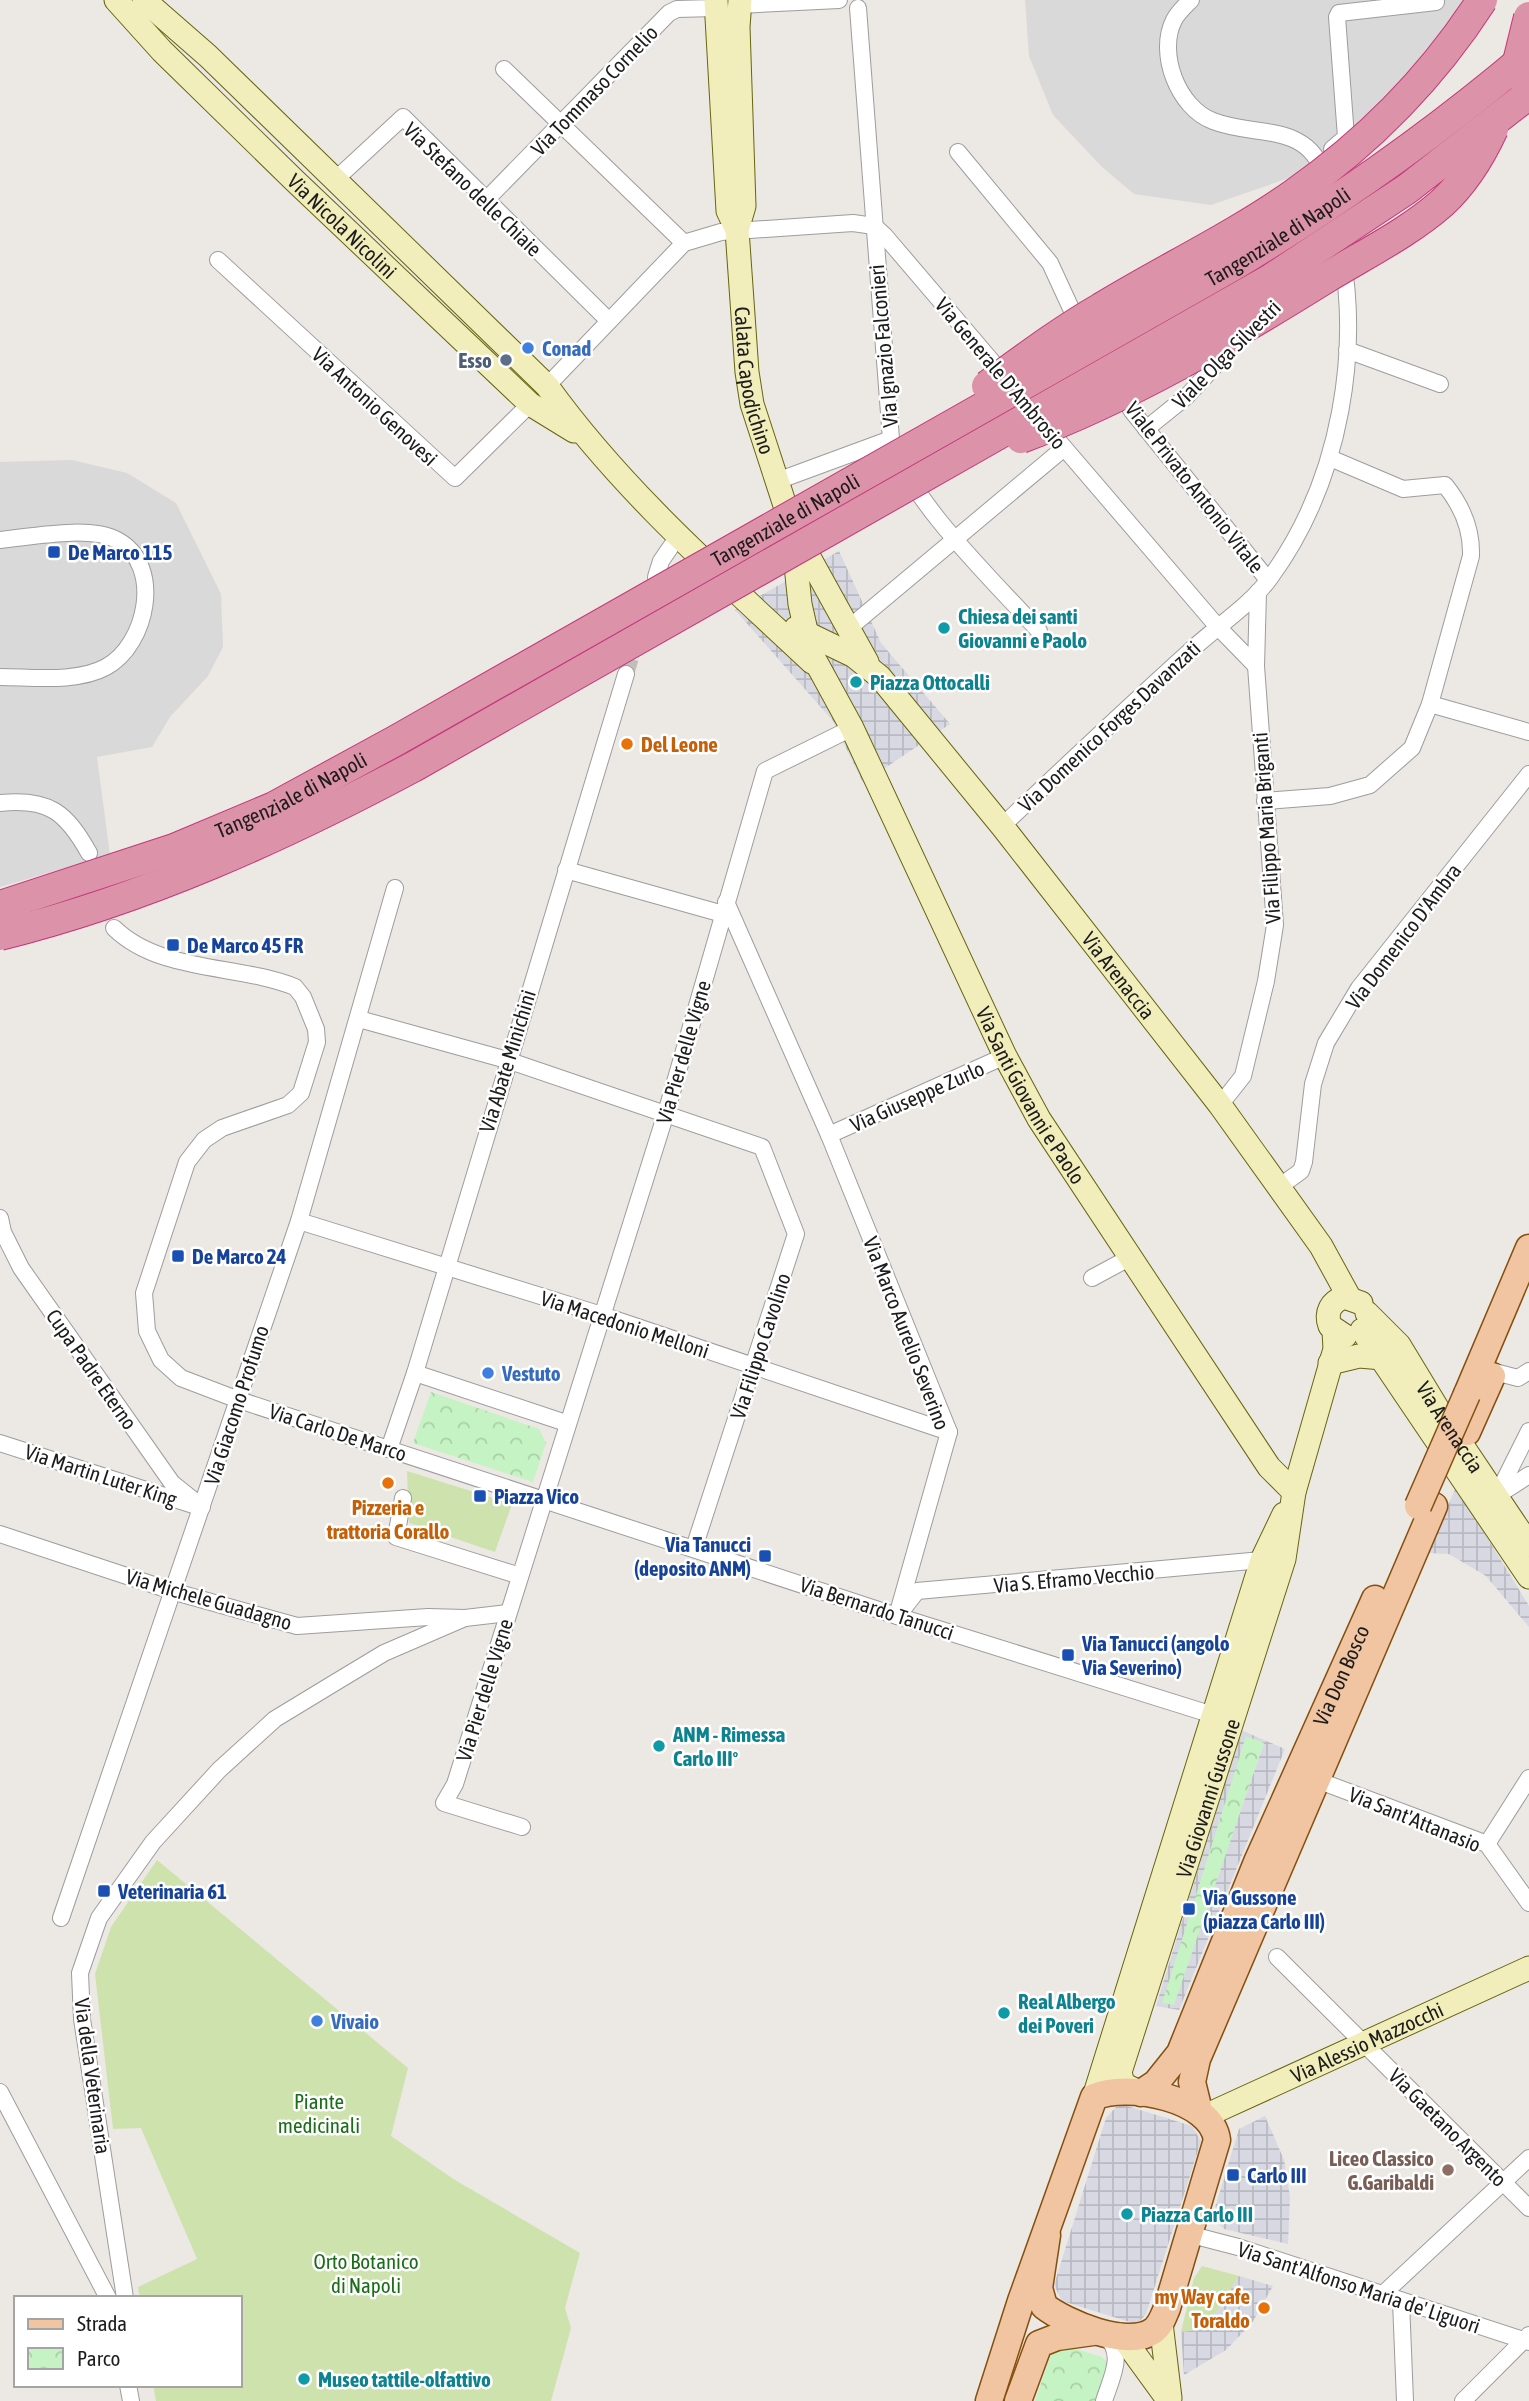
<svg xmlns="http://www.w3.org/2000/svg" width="1529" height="2401" viewBox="0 0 1529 2401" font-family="'Asap Condensed',sans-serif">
<defs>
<pattern id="park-crowns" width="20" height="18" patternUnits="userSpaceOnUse" patternTransform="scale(1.75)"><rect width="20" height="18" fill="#c5f3c3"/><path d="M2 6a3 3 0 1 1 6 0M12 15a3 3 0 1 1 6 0" fill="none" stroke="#a9d0a7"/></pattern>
<pattern id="plaza-grid" width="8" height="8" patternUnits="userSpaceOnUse" patternTransform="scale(1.75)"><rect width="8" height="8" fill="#d7d8e2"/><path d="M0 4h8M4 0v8" fill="none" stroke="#b8b9c1"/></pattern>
</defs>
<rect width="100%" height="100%" fill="#ece8e3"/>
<g fill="#dad9d9">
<path d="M 1025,0 L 1470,0 L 1454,27 L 1359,124 L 1289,178 L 1211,205 L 1134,194 L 1102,167 L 1053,115 L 1029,56 Z"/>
<path d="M 72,460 L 127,473 L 176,503 L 221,594 L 223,647 L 208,676 L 170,717 L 152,747 L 97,757 L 110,855 L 0,887 L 0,462 Z"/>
</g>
<g fill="#cee2ad">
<path d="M 407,1471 L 512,1504 L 495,1552 L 409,1523 Z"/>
<path d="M 157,1860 L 408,2068 L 391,2136 L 455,2180 L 580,2253 L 565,2308 L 571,2328 L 551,2401 L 156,2401 L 153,2385 L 240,2385 L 240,2298 L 140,2298 L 138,2287 L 197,2259 L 141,2128 L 113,2129 L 95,1974 L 111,1927 Z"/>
<path d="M 1202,2266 L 1239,2276 L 1206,2329 L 1181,2332 L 1194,2278 Z"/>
</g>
<g fill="url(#park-crowns)">
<path d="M 431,1392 L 539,1429 L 546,1443 L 533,1482 L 413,1443 Z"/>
<path d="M 1246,1735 L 1264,1742 L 1174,2006 L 1161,2003 Z"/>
<path d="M 1069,2347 L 1102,2357 L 1108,2363 L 1095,2401 L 1035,2401 L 1050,2357 L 1056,2348 Z"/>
</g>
<g fill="url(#plaza-grid)" fill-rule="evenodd">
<path d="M 839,551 L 881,643 L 950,724 L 863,783 L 833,721 L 735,610 Z"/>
<path d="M 1456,1487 L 1529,1606 L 1529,1627 L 1486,1576 L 1449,1554 L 1427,1553 Z"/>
<path d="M 1241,1730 L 1285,1749 L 1179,2010 L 1156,2006 ZM 1246,1736 L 1264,1743 L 1174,2005 L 1162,2003 Z"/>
<path d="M 1124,2105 L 1192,2126 L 1201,2141 L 1146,2314 L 1138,2323 L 1133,2323 L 1062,2301 L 1054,2285 L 1106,2118 L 1116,2107 Z"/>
<path d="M 1265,2116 L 1284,2160 L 1290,2197 L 1288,2244 L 1224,2229 L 1216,2221 L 1214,2211 L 1239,2129 Z"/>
<path d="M 1239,2276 L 1273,2286 L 1252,2323 L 1226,2350 L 1184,2375 L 1181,2332 L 1206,2329 Z"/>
</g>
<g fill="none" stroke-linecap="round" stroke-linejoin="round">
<path stroke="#c2bfbb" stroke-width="16" stroke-dasharray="16 8" stroke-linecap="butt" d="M 626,674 L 650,596"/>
<g stroke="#9d9d9d" stroke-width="18">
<g id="street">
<path d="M 1191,0 C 1185,6 1178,12 1174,20 C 1157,53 1178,108 1213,121 C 1256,138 1308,121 1325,177"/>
<path d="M 739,5 L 839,0"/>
<path d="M 858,8 L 891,439 C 908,500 995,582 1039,631"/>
<path d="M 504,69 L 684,243"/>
<path d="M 1332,149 L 1346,137 L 1337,17 L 1339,13 L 1436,2"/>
<path d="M 958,152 L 1050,263 L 1074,315 L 1132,411 L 1268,580"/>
<path d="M 335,180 L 403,117 L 609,321"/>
<path d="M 486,200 L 669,13 L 677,9 L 715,8"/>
<path d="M 218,260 L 455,478 L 530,404"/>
<path d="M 1347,350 L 1440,384"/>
<path d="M 547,386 L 684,243 L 721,232 L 853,223 L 874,226 L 885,236 L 1007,379"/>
<path d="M 1043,423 L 1217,626 L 1256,666"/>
<path d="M 1146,429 L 1187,396 L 1238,341"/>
<path d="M 777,481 L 891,439"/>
<path d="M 0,540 C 31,537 89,525 117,540 C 164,565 147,645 106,667 C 77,683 32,677 0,677"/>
<path d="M 656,577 L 661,561 L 679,535"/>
<path d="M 849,628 L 1064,448"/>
<path d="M 1430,704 L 1529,732"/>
<path d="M 1265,801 L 1330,796 L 1370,785 L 1412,748 L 1430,704 L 1471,556 C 1472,529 1462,506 1445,485 L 1403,489 L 1330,458"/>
<path d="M 0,803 C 49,798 66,812 89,853"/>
<path d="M 1002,826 C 1064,768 1125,710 1188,653 C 1214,628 1249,607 1270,578 C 1341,481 1364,346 1337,230"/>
<path d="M 566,870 L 723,914"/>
<path d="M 726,902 L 829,1135 L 949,1432 L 897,1616"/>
<path d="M 114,928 C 160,973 238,964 295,987 L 303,997 L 316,1029 L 317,1042 L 301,1093 L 288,1105 L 222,1128 L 204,1140 L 187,1162 L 144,1293 L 147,1331 L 161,1360 L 181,1378 L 236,1399 L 897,1616 L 1213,1715"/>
<path d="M 359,1019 L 507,1060 L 762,1147 L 796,1234 L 694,1548"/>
<path d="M 1220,1105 L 1243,1076 L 1266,981 L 1275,925 L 1256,666 L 1258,592"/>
<path d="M 829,1135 L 1005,1056"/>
<path d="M 1279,1187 L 1301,1171 L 1304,1162 L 1313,1084 L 1326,1043 L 1359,988 L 1529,774"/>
<path d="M 0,1218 L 3,1232 L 21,1268 L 172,1483 L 202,1507"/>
<path d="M 299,1221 L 608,1317 L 949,1432"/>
<path d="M 1092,1278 L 1129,1258"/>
<path d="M 1495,1372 L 1518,1378 L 1529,1371"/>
<path d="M 415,1373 L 566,1423"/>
<path d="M 0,1443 L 193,1505"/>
<path d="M 389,1449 L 415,1373 L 626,674"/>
<path d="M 1498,1495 L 1529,1475"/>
<path d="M 1496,1497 L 1529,1431"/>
<path d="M 403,1498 L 396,1537 L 520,1576"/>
<path d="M 0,1534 L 175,1592 L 297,1626 L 428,1617 L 465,1618 L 508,1613"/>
<path d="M 903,1609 L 917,1591 L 1262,1560"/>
<path d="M 1317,1780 L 1487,1844 L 1529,1903"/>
<path d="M 522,1827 L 444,1803 L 455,1784 L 666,1113 L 765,771 L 852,728"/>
<path d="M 1487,1844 L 1529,1778"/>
<path d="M 61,1918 L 299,1221 L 395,888"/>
<path d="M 1277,1957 L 1529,2208"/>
<path d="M 0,2092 L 108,2298"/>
<path d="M 1188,2234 L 1238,2247 L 1529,2342"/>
<path d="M 1383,2294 L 1529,2158"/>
<path d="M 125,2298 L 82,2019 L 80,1973 L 99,1918 L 153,1842 L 219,1770 L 275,1719 L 331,1685 L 384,1653 L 465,1618"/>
<path d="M 1401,2301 L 1405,2401"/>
<path d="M 1103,2334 C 1127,2352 1111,2378 1104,2401"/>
<path d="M 128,2385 L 131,2401"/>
<path d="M 1463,2401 L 1529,2335"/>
</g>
</g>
<g stroke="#666510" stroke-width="25">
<g id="secondary">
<path id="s1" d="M 116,0 L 162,51 L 294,180 L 530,404 L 574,431"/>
<path d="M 144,0 L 208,56 L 547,386 C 621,489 719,575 812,662"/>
<path d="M 716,0 L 728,211 L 737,230"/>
<path id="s2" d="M 740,0 L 738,27 L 744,206 L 737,230 L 747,372 L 752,404 L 792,527 L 800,604 L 811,653 L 852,728 L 1005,1056 L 1039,1119 L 1269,1467 L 1294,1492"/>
<path d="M 799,539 L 867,662"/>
<path id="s3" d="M 796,628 L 854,656 L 880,677 L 1002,826 L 1220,1105 L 1321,1246 L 1349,1297"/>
<path id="s4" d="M 1367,1313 L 1399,1345 L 1439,1411 L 1529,1545"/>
<path d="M 1362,1330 L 1529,1577"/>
<path d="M 1345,1336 L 1330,1326 C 1325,1312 1331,1302 1344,1297 L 1361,1303"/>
<path d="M 1330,1363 L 1359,1356 L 1383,1358"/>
<path id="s5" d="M 1141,2093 L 1123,2084 L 1120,2072 L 1284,1559 L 1294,1492 L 1335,1349 L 1334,1331"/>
<path d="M 1094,2097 L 1262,1560 L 1284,1514"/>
<path id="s6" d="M 1205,2116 L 1529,1968"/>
<path d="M 1161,2323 L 1170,2398"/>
<path d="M 1121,2335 L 1169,2401"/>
</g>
</g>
<g stroke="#854f0f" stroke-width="29">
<g id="primary">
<path d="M 1467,1394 L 1529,1248"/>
<path d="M 1467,1432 L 1492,1376"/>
<path id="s7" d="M 1141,2093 L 1156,2083 L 1180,2053 L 1257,1862 L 1375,1599"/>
<path d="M 1199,2111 L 1192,2082 L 1197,2059 L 1434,1506"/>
<path d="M 989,2401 L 1021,2301 L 1094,2097 C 1127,2082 1212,2098 1217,2140 L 1167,2308 C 1163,2317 1161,2325 1153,2331 C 1127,2349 1066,2323 1044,2306 L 1039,2288 L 1047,2235"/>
<path d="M 1018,2401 L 1039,2344 L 1057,2337 L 1093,2332"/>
</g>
</g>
<use href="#street" stroke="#fff" stroke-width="16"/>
<use href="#secondary" stroke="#f2eebb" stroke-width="23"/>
<use href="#primary" stroke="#f1c5a2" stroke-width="26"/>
<g stroke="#854f0f" stroke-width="29" stroke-linecap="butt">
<path id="primary-bridge" d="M 1418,1506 L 1467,1394"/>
</g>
<g stroke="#c43679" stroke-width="32" stroke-linecap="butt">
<g id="highway-bridge">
<path d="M 1515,74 L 1529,17"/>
<path d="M 987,386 C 1024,359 1061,331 1101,308 C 1165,269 1233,237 1294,194 C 1368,142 1433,76 1482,0"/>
<path d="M 1021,438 C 1130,397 1228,339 1326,278 C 1365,254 1408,233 1442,203 C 1465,182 1480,157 1493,129"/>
<path id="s8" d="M 0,906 L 174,849 L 274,807 L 395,741 L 1234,265 C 1338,202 1436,133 1529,54"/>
<path d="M 0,935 C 145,899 282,837 413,767 L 1271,279 L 1407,189 L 1529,94"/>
</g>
</g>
<use href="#primary-bridge" stroke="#f1c5a2" stroke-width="26"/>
<use href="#highway-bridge" stroke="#dc92a9" stroke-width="30"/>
</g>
<g fill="#3f7fe0" stroke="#fff" stroke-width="2.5">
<circle cx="528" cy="348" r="7"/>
<circle cx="488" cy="1373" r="7"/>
<circle cx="317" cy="2021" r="7"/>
</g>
<circle fill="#5c6f8a" stroke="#fff" stroke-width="2.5" cx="506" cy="360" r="7"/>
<g fill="#1a4fb4" stroke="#fff" stroke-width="2.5">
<rect x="47" y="545" width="14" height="14" rx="3.5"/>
<rect x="166" y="938" width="14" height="14" rx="3.5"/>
<rect x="171" y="1249" width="14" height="14" rx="3.5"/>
<rect x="473" y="1489" width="14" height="14" rx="3.5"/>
<rect x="758" y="1549" width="14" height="14" rx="3.5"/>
<rect x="1061" y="1648" width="14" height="14" rx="3.5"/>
<rect x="97" y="1884" width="14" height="14" rx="3.5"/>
<rect x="1182" y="1902" width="14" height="14" rx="3.5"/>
<rect x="1226" y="2168" width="14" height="14" rx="3.5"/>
</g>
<g fill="#0f9aa8" stroke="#fff" stroke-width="2.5">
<circle cx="944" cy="628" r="7"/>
<circle cx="856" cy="682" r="7"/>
<circle cx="659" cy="1746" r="7"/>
<circle cx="1004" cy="2013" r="7"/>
<circle cx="1127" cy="2214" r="7"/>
<circle cx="304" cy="2379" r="7"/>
</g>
<g fill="#e8710a" stroke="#fff" stroke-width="2.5">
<circle cx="627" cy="744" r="7"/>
<circle cx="388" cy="1483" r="7"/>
<circle cx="1264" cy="2308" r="7"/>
</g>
<circle fill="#8d6e63" stroke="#fff" stroke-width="2.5" cx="1448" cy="2170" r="7"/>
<g text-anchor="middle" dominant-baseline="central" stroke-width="5" stroke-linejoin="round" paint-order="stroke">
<g font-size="21" fill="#1c1c1c" stroke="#fff">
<text transform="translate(594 90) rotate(-46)">Via Tommaso Cornelio</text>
<text transform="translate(473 189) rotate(44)">Via Stefano delle Chiaie</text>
<text stroke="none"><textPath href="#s1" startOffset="320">Via Nicola Nicolini</textPath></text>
<text stroke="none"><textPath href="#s8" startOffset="1446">Tangenziale di Napoli</textPath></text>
<text transform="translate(883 346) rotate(-95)">Via Ignazio Falconieri</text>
<text transform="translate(1226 354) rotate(-45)">Viale Olga Silvestri</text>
<text transform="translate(1001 373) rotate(50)">Via Generale D'Ambrosio</text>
<text stroke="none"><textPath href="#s2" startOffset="383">Calata Capodichino</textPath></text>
<text transform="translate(375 406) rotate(43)">Via Antonio Genovesi</text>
<text transform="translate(1195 487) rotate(52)">Viale Privato Antonio Vitale</text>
<text stroke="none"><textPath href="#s8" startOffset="878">Tangenziale di Napoli</textPath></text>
<text transform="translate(1109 726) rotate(-43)">Via Domenico Forges Davanzati</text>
<text stroke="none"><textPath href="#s8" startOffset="312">Tangenziale di Napoli</textPath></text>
<text transform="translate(1266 828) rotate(-94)">Via Filippo Maria Briganti</text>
<text transform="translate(1403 936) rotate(-53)">Via Domenico D'Ambra</text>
<text stroke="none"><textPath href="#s3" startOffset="480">Via Arenaccia</textPath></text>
<text transform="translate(683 1052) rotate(-74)">Via Pier delle Vigne</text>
<text transform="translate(507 1061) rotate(-73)">Via Abate Minichini</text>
<text stroke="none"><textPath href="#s2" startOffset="1157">Via Santi Giovanni e Paolo</textPath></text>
<text transform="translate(917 1096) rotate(-24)">Via Giuseppe Zurlo</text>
<text transform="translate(625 1324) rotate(18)">Via Macedonio Melloni</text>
<text transform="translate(907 1333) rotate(69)">Via Marco Aurelio Severino</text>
<text transform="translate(760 1346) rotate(-72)">Via Filippo Cavolino</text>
<text transform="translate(92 1369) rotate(55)">Cupa Padre Eterno</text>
<text transform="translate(236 1405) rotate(-72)">Via Giacomo Profumo</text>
<text stroke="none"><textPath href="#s4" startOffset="142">Via Arenaccia</textPath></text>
<text transform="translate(338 1432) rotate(18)">Via Carlo De Marco</text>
<text transform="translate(101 1475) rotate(18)">Via Martin Luter King</text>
<text transform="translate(1074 1578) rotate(-5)">Via S. Eframo Vecchio</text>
<text transform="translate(209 1599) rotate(16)">Via Michele Guadagno</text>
<text transform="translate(877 1608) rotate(18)">Via Bernardo Tanucci</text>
<text stroke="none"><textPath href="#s7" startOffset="467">Via Don Bosco</textPath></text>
<text transform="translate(484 1690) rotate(-73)">Via Pier delle Vigne</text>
<text stroke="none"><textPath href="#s5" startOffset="320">Via Giovanni Gussone</textPath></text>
<text transform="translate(1415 1819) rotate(22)">Via Sant'Attanasio</text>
<text stroke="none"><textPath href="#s6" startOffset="178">Via Alessio Mazzocchi</textPath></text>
<text transform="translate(93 2076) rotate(82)">Via della Veterinaria</text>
<text transform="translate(1448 2127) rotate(45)">Via Gaetano Argento</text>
<text transform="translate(1359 2287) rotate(18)">Via Sant'Alfonso Maria de' Liguori</text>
</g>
<g font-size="21" font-weight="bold" fill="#366cbe" stroke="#fff" text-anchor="start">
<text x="542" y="348">Conad</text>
<text x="502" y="1373">Vestuto</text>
<text x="331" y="2021">Vivaio</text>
</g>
<g font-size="21" font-weight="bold" fill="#4e5e75" stroke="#fff" text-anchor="end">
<text x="492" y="360">Esso</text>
</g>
<g font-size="21" font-weight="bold" fill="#164399" stroke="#fff" text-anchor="start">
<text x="68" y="552">De Marco 115</text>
<text x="187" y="945">De Marco 45 FR</text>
<text x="192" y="1256">De Marco 24</text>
<text x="494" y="1496">Piazza Vico</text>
<text x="751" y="1544" text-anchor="end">Via Tanucci<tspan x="751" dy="24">(deposito ANM)</tspan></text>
<text x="1082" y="1643">Via Tanucci (angolo<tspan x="1082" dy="24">Via Severino)</tspan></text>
<text x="118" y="1891">Veterinaria 61</text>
<text x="1203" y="1897">Via Gussone<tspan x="1203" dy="24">(piazza Carlo III)</tspan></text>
<text x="1247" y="2175">Carlo III</text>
</g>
<g font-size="21" font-weight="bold" fill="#0d838f" stroke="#fff" text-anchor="start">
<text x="958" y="616">Chiesa dei santi<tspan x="958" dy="24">Giovanni e Paolo</tspan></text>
<text x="870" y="682">Piazza Ottocalli</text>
<text x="673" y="1734">ANM - Rimessa<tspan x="673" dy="24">Carlo III°</tspan></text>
<text x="1018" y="2001">Real Albergo<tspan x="1018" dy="24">dei Poveri</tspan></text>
<text x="1141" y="2214">Piazza Carlo III</text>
<text x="318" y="2379">Museo tattile-olfattivo</text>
</g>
<g font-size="21" font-weight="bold" fill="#c56008" stroke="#fff" text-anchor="start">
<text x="641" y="744">Del Leone</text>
<text x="388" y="1507" text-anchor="middle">Pizzeria e<tspan x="388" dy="24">trattoria Corallo</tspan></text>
<text x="1250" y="2296" text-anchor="end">my Way cafe<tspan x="1250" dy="24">Toraldo</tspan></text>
</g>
<g font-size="21" fill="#1a6e16" stroke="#fff">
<text x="319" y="2101">Piante<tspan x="319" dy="24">medicinali</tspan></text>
<text x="366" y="2261">Orto Botanico<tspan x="366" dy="24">di Napoli</tspan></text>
</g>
<g font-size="21" font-weight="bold" fill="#785e54" stroke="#fff" text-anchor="end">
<text x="1434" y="2158">Liceo Classico<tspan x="1434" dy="24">G.Garibaldi</tspan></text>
</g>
</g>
<rect x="14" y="2296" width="228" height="91" fill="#ffffff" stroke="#a4a4a4" stroke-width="2"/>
<rect x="28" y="2319" width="35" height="10" fill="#f1c5a2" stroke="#a4a4a4" stroke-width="2"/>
<text x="77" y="2331" font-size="21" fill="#1c1c1c">Strada</text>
<rect x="28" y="2348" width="35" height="21" fill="url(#park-crowns)" stroke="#a4a4a4" stroke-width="2"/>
<text x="77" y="2366" font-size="21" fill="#1c1c1c">Parco</text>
</svg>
